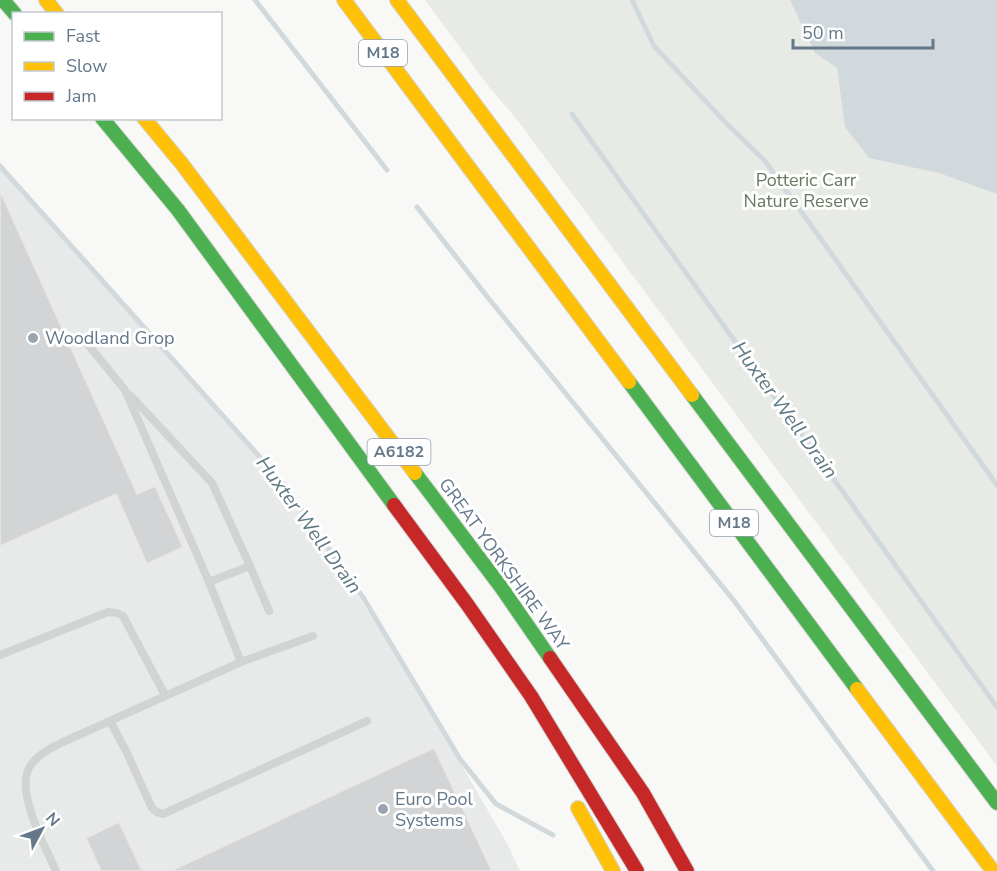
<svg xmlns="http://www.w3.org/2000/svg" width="997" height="871" viewBox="0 0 997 871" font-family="'Nunito Sans',sans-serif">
<rect width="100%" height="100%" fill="#f8f8f7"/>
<path fill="#e8eae9" d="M 0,166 L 283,483 L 398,656 L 508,845 L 520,871 L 0,871 Z"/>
<path fill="#e8ebe5" d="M 425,0 L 997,0 L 997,766 L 515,117 L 489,87 Z"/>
<path fill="#d2d9dd" d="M 790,0 L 997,0 L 997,194 L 939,173 L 869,158 L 845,127 L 837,68 L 815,53 Z"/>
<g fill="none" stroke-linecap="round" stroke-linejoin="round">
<g stroke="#d2d9dd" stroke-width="5">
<path d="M 255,0 L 387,170"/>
<path d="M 632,0 L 654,46 L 725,122 L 765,161 L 997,485"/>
<path d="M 572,114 L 997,707"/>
<path d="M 0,166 L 283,483 L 364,599 L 460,759 L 496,804 L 553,835"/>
<path d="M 417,207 L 489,299 L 735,602 L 933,871"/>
</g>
</g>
<g fill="#d2d4d5" stroke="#e7e7e6" stroke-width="1.5">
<path d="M 0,191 L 137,494 L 155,486 L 183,547 L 147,564 L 116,494 L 0,546 Z"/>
<path d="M 434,748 L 492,871 L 171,871 Z"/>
<path d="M 119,822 L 142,871 L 101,871 L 86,838 Z"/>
</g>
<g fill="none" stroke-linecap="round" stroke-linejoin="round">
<g stroke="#d5d6d6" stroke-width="16">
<g id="fast">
<path d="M 3,0 L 15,14"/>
<path d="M 102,118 L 178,210 L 394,505"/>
<path d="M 629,382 L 857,689"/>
<path d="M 692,395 L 997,803"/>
<path d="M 415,473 L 501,587 L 550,658"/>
</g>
</g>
<g stroke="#d5d6d6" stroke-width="16">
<g id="slow">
<path d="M 46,0 L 57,14"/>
<path d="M 344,0 L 629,382"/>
<path d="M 397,0 L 692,395"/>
<path d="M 144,118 L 182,164 L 415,473"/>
<path d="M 857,689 L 993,871"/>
<path d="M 578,808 L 613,871"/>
</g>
</g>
<g stroke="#d5d6d6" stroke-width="16">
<g id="jam">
<path d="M 394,505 L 467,604 L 531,696 L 637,871"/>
<path d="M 550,658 L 643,793 L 687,871"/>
</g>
</g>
<g stroke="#d2d3d3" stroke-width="8">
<path d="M 81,336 L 125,390 L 209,582 L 241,662"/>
<path d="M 130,395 L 212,483 L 250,566 L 269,611"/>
<path d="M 209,582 L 250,566"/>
<path d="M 0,655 L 108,612 L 117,613 L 123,616 L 165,695"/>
<path d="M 110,721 L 126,751 L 152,808 L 157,812 L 163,814 L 367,721"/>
<path d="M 56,871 C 45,846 16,793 29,768 C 36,755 51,748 63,742 L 241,662 L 313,636"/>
</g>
<use href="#fast" stroke="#4caf50" stroke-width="14"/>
<use href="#slow" stroke="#ffc107" stroke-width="14"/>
<use href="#jam" stroke="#c62828" stroke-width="14"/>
</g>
<g fill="#98a5b0" stroke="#fff" stroke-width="2">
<circle cx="33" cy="338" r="6"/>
<circle cx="383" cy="809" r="6"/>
</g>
<g text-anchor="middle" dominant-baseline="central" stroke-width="6" stroke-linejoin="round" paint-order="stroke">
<g fill="#fff" stroke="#92a0ad" stroke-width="1.5">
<rect x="359" y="40" width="48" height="26" rx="4.5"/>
<rect x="367.5" y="439" width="63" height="26" rx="4.5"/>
<rect x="710" y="510" width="48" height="26" rx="4.5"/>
</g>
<g font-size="16" font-weight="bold" fill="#64788a">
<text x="383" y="53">M18</text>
<text x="399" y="452">A6182</text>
<text x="734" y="523">M18</text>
</g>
<g font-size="18" fill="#657a60" stroke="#fff">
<text x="806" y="180">Potteric Carr<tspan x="806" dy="21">Nature Reserve</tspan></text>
</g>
<g font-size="18" fill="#64788a" stroke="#fff" text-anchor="start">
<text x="45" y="338">Woodland Grop</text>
<text x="395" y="799">Euro Pool<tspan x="395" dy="21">Systems</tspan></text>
</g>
<g font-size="18" fill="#64788a" stroke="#fff">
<text transform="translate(504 564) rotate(54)">GREAT YORKSHIRE WAY</text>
</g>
<g font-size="20" font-style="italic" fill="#607a85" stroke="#fff">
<text transform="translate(785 410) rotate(54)">Huxter Well Drain</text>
<text transform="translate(309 525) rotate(54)">Huxter Well Drain</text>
</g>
</g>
<rect x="12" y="12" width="210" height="108" fill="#ffffff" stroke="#c1c9d0" stroke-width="1.5"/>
<rect x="24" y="32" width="30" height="9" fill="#4caf50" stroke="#c1c9d0" stroke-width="1.5"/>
<text x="66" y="42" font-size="18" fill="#64788a">Fast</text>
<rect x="24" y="62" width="30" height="9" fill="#ffc107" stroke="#c1c9d0" stroke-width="1.5"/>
<text x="66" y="72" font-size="18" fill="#64788a">Slow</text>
<rect x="24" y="92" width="30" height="9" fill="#c62828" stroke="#c1c9d0" stroke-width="1.5"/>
<text x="66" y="102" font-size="18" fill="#64788a">Jam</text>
<g transform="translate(42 829) rotate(49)" stroke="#ffffff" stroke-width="4.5" paint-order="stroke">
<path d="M0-4.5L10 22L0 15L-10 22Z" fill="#64788a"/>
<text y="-9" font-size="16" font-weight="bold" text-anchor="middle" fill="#64788a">N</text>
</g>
<path d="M793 39v9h140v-9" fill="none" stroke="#64788a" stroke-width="3"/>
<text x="802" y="39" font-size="18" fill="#64788a" stroke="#ffffff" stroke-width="4.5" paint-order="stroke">50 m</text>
</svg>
